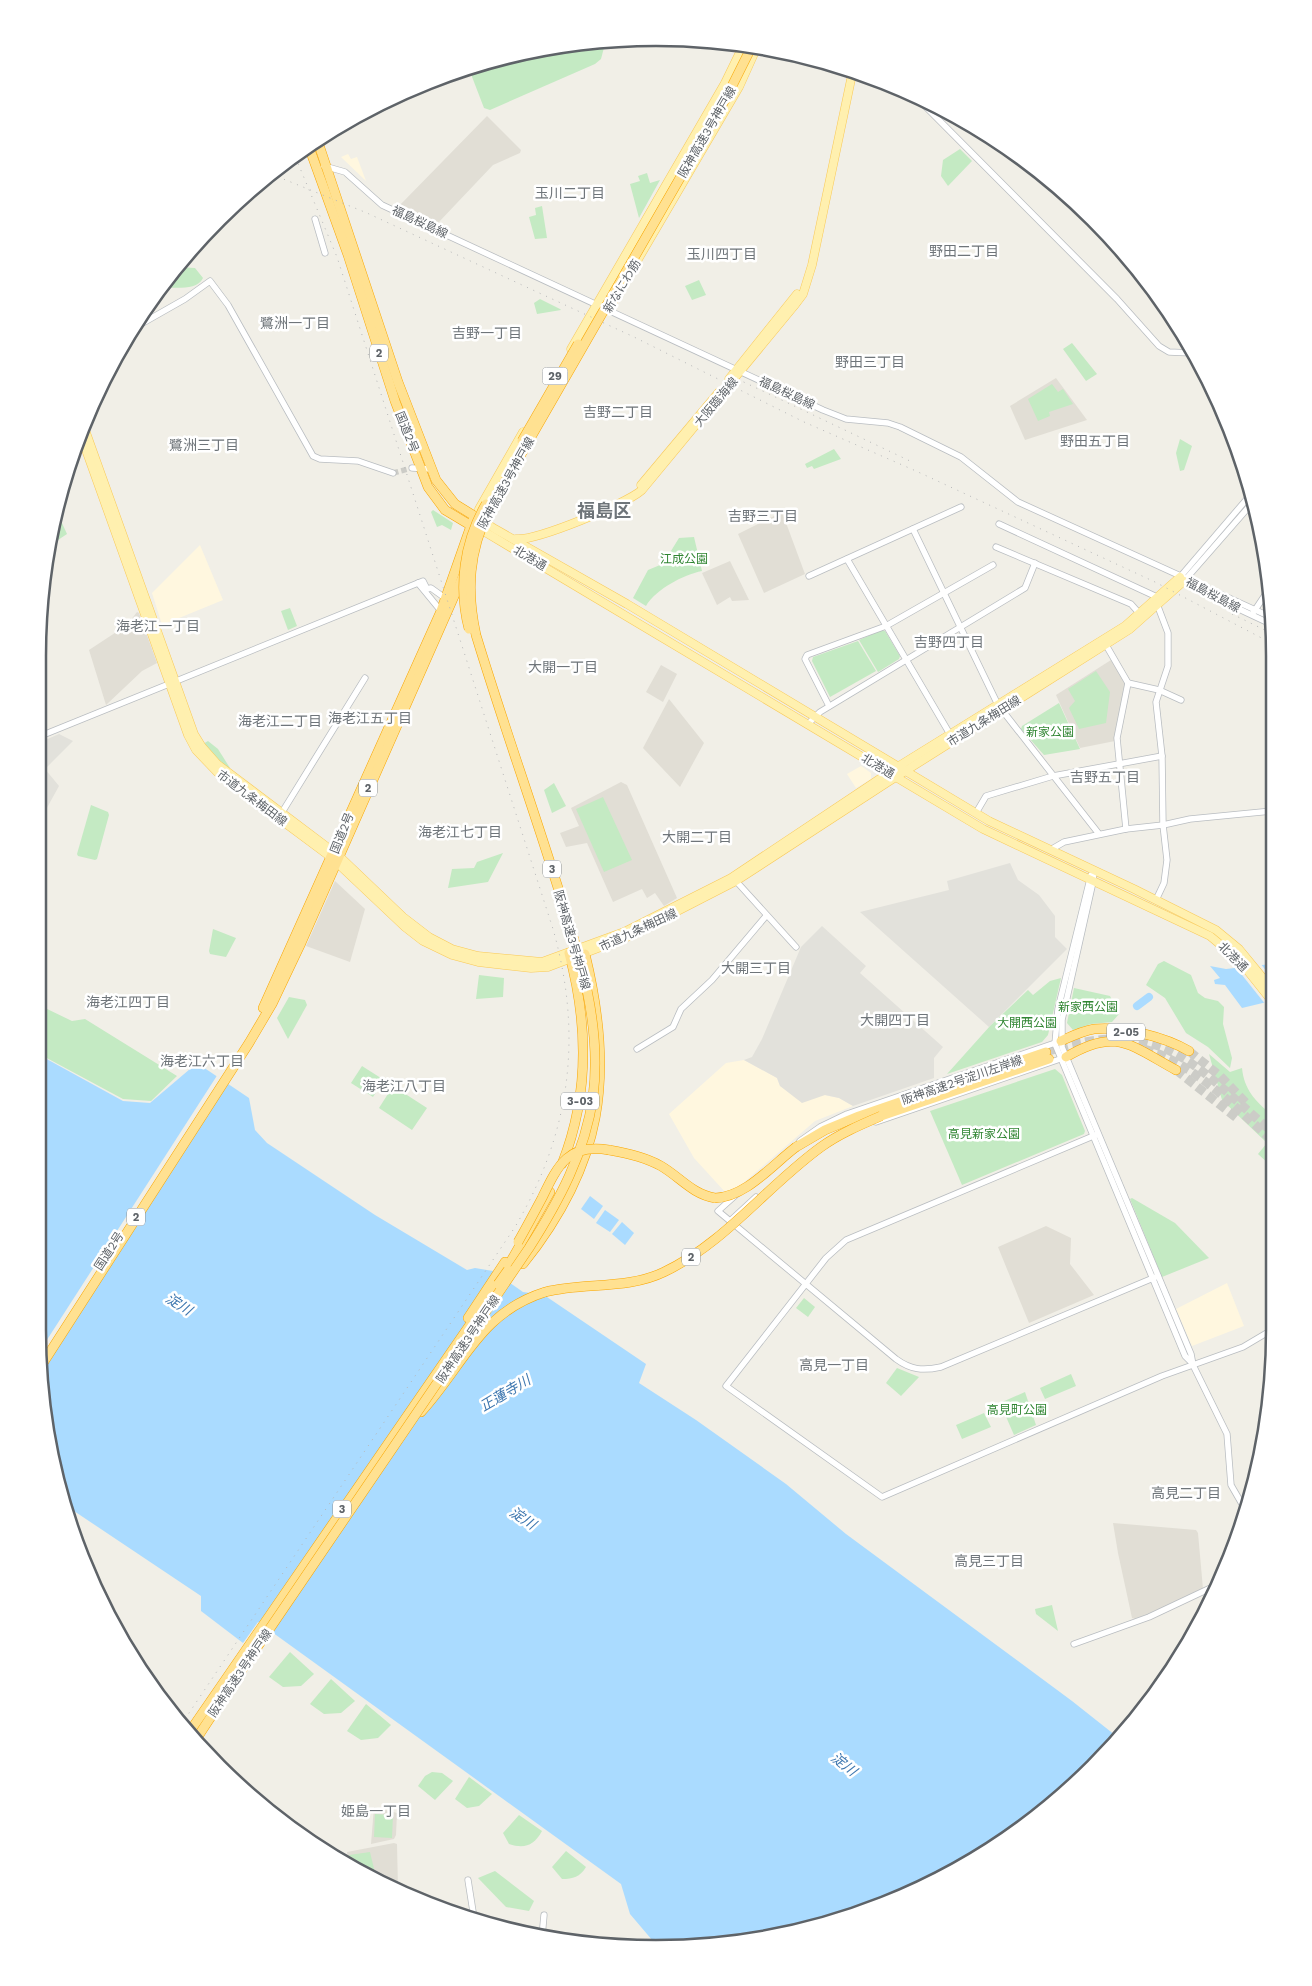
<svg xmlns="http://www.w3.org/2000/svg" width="1312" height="1986" viewBox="0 0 1312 1986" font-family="'Work Sans','Noto Sans JP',sans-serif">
<rect width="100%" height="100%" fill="#f1efe7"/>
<g fill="#fff7df">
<path d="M 348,154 L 351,159 L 357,157 L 366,181 L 341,157 Z"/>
<path d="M 200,545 L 223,600 L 162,625 L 152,593 Z"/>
<path d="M 861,766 L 871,773 L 871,779 L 856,788 L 847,774 Z"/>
<path d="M 744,1060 L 777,1078 L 780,1086 L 839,1098 L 853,1106 L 815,1121 L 734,1191 L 726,1193 L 694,1158 L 669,1114 L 726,1063 Z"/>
<path d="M 1227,1283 L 1244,1326 L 1192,1346 L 1176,1309 Z"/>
</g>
<g fill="#e2e1db">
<path d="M 59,734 L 73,741 L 45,769 L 59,786 L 43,815 L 43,741 Z"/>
<path d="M 1010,863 L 1018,880 L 1039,895 L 1055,916 L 1055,937 L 1067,949 L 989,1027 L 860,912 L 949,890 L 947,881 Z"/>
<path d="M 822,926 L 866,966 L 860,973 L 943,1047 L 934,1058 L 934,1078 L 853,1106 L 839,1098 L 825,1095 L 802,1103 L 780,1086 L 777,1078 L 744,1060 L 752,1057 L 762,1039 L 801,947 Z"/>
</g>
<g fill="#e1ded5">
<path d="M 487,116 L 521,150 L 520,153 L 493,165 L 438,223 L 399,206 Z"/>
<path d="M 1056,378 L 1087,420 L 1025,440 L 1010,406 Z"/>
<path d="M 782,512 L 805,574 L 764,593 L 738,534 Z"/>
<path d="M 730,561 L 749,600 L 732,601 L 730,597 L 717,605 L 702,573 Z"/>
<path d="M 137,612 L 139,613 L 157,663 L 142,671 L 106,705 L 89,650 L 127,625 Z"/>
<path d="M 1111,660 L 1125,682 L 1115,741 L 1080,748 L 1056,695 Z"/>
<path d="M 661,665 L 677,674 L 663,702 L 646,692 Z"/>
<path d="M 669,699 L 704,743 L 680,787 L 643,748 Z"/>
<path d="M 621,782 L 627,785 L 677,898 L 664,906 L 655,893 L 647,898 L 642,889 L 613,902 L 587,843 L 566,847 L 560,833 L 579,826 L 571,808 Z"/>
<path d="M 335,881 L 365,909 L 350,962 L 306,946 Z"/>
<path d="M 1046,1226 L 1071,1238 L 1070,1264 L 1094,1295 L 1029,1323 L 998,1247 Z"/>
<path d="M 1113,1523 L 1196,1530 L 1198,1533 L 1203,1589 L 1149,1614 L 1135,1619 L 1132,1618 L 1118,1553 Z"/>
<path d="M 374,1807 L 397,1813 L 396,1835 L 394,1839 L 371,1844 Z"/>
<path d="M 394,1843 L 397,1844 L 398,1889 L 348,1860 L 347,1852 Z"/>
</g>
<g fill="#c4eac3">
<path d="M 606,40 L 601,59 L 595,64 L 490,110 L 484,108 L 469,69 L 496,59 Z"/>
<path d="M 960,149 L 972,161 L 948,186 L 941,176 L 943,160 Z"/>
<path d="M 647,173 L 650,183 L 660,180 L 639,218 L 630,184 L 640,181 L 638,176 Z"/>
<path d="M 542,206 L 547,238 L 535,239 L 529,217 L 536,215 L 535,208 Z"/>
<path d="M 178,267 L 195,268 L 203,278 C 197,291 177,287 165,288 Z"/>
<path d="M 699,280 L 706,295 L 692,300 L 685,286 Z"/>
<path d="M 540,299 L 560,309 L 561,310 L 537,314 L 534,303 Z"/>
<path d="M 1072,343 L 1097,374 L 1086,381 L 1063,349 Z"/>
<path d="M 1052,384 L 1058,392 L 1063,389 L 1073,404 L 1049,412 L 1050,416 L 1038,421 L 1028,399 Z"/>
<path d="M 1180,439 L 1192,446 L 1184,470 L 1180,471 L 1176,453 Z"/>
<path d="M 834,449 L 841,459 L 814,469 L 812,466 L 807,468 L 805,464 Z"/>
<path d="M 56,510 L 67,534 L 49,546 Z"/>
<path d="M 433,510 L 453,523 L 451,530 L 442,525 L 437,527 L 431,512 Z"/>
<path d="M 694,537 L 702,571 C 683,575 656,589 646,606 L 633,598 L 648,570 L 660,565 L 666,559 L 679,538 Z"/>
<path d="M 290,608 L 297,626 L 288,630 L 281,611 Z"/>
<path d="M 882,630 L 885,631 L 900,656 L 899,659 L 878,672 L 859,640 Z"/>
<path d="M 858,641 L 876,671 L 830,697 L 812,661 L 813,657 Z"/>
<path d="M 1096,671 L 1110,692 L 1106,723 L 1079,729 L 1069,708 L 1075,701 L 1068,689 Z"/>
<path d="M 1059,703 L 1080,749 L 1044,755 L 1021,729 L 1022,726 Z"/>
<path d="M 208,741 L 218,749 L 230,768 L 225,768 L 203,744 Z"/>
<path d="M 554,783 L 566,806 L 552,813 L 544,790 Z"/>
<path d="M 603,797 L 632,860 L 604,872 L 576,809 Z"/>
<path d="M 91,805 L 108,812 L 109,815 L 97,859 L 95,860 L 78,856 L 77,854 Z"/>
<path d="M 503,853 L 488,882 L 448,888 L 452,869 L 474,868 L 477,862 Z"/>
<path d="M 213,929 L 236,938 L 226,957 L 210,954 L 209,951 Z"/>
<path d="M 1164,961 L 1191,975 L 1198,993 L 1205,998 L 1218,1001 L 1224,1007 L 1223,1024 L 1232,1058 L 1230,1068 L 1208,1047 L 1186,1033 L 1165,998 L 1146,985 L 1158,964 Z"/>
<path d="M 479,975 L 504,978 L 503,997 L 476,999 Z"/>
<path d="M 1061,978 L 1048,1035 L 1042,1042 L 947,1074 L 990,1026 L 1028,990 L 1033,995 L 1050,981 Z"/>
<path d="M 1074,988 L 1110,996 L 1119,1014 L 1112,1022 L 1091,1024 L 1073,1030 L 1067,1023 Z"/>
<path d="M 289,997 L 305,1000 L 307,1005 L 288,1039 L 277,1018 Z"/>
<path d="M 43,1007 L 72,1021 L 85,1019 L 177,1076 L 151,1101 L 123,1099 L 43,1056 Z"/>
<path d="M 1209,1054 L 1230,1072 L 1242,1068 C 1244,1089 1255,1101 1271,1114 L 1270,1165 L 1258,1154 L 1267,1143 L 1222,1100 Z"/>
<path d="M 362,1066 L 384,1080 L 373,1097 L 351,1083 Z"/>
<path d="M 1055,1069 L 1062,1075 L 1085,1131 L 1084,1134 L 962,1185 L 930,1111 Z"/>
<path d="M 393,1086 L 427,1108 L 412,1130 L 379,1108 Z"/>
<path d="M 1132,1198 L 1175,1223 L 1209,1258 L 1162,1277 L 1130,1199 Z"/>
<path d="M 804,1298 L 815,1307 L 808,1317 L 796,1308 Z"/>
<path d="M 897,1368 L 919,1377 L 901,1396 L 886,1383 Z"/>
<path d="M 1071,1374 L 1076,1386 L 1045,1399 L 1040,1388 Z"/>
<path d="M 1025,1392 L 1036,1425 L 1014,1435 L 1000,1403 Z"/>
<path d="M 984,1413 L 991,1427 L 962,1439 L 956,1425 Z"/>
<path d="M 1052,1605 L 1058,1631 L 1036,1614 L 1035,1609 Z"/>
<path d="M 290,1652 L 314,1674 L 301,1686 L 283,1687 L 269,1677 Z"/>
<path d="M 331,1679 L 355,1701 L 341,1713 L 324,1714 L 310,1704 Z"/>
<path d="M 366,1704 L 391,1725 L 378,1738 L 361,1740 L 347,1731 Z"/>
<path d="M 432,1772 L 442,1773 L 453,1781 L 435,1800 L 418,1786 L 425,1776 Z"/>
<path d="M 469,1777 L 492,1794 L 479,1806 L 467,1808 L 455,1799 Z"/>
<path d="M 375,1814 L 393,1815 L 392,1838 L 374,1837 Z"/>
<path d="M 519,1815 L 542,1831 C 534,1846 524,1849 509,1844 L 503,1833 Z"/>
<path d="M 566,1851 L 586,1867 C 580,1877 573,1879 562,1879 L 552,1867 Z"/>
<path d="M 370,1852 L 376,1877 L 351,1862 L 349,1855 Z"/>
<path d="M 495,1871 L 534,1901 L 529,1911 L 506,1907 L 478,1878 Z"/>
</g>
<g fill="#aadbff">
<path d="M 1271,964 L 1271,1001 L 1242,1008 L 1225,985 L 1215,984 L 1214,980 L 1220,978 L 1210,966 L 1226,969 Z"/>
<path d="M 43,1057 L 123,1101 L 150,1103 L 197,1063 L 249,1098 L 255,1130 L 267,1143 L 375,1215 L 467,1270 L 475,1268 L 493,1271 L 523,1292 L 544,1295 L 646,1364 L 639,1383 L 696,1420 L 786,1484 L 846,1534 L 1072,1701 L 1120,1739 L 1064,1795 L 965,1865 L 816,1927 L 697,1947 L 658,1947 L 630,1914 L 621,1884 L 258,1622 L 243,1643 L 201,1611 L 201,1596 L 65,1505 L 43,1411 Z"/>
<path d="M 590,1196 L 603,1206 L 594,1219 L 581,1209 Z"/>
<path d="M 605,1210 L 619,1220 L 610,1232 L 596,1223 Z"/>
<path d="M 622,1222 L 634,1233 L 625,1245 L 612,1234 Z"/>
</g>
<g fill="#f1efe7">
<path d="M 1260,963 L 1271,977 L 1271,1004 L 1266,1005 L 1234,965 Z"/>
<path d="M 218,1074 L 229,1082 L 43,1371 L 43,1346 Z"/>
</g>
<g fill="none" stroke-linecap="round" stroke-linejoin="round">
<path stroke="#aadbff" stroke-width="8" d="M 1137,1006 L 1149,997"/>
<path stroke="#ccccc7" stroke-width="5.5" stroke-dasharray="5.5 3" stroke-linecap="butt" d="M 393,473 L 412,468"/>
<g stroke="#ccccc7" stroke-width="9" stroke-dasharray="9 4.5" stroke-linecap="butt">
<path d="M 1144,1049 C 1194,1063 1233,1106 1271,1139"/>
<path d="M 1189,1051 L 1220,1076 L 1247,1104"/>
<path d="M 1046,1052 C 1160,1015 1190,1061 1271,1131"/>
<path d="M 1176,1070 L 1238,1119"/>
</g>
<g stroke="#b9bdc1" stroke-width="7">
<g id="minor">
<path d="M 918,99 L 1117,299 L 1159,346 L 1169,352 L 1192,353"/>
<path d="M 324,166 L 345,172 L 382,205 L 823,410 L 846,419 L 888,423 L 900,427 L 961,457 L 1018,502 L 1273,618"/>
<path d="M 315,219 L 325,253"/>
<path d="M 141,324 L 185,299 L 210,281 L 228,305 L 313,456 L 320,459 L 358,461 L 393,473"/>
<path d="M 412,468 L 432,469"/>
<path d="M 999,524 L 1157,597"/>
<path d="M 913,529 L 998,705"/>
<path d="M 996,547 L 1131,604 L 1139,613"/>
<path d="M 847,559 L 951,736"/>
<path d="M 809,576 L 961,507"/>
<path d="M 1180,577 L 1252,493"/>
<path d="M 1182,579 L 1192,587 L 1273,625"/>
<path d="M 1185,580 L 1254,501"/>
<path d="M 418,583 L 441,611"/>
<path d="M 1253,613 L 1269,589"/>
<path d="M 1106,645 L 1128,683 L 1117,738 L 1126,829"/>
<path d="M 1128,683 L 1159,690 L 1181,700"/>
<path d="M 829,706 L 805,659 L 807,655 L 886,626 L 993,565"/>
<path d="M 1002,710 L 1099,834"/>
<path d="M 808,724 L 820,712 L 1025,588 L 1035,563"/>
<path d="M 43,735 L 423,581 L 427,589 L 431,588 L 445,598"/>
<path d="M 976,813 L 986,796 L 1053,776 L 1162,756"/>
<path d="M 281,814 L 365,678"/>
<path d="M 1052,849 L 1064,842 L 1126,829 L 1163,825 L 1190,819 L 1272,811"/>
<path d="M 1094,870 L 1093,882 L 1062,1020 L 1062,1047 L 1191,1354 L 1193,1365 L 1227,1434 L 1231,1485 L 1246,1511"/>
<path d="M 1091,875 L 1058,1009 L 1055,1044 L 1185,1356 L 1192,1363"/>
<path d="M 736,881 L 796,947"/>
<path d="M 1156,900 L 1164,883 L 1167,860 L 1163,825 L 1162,756 L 1156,702 L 1168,666 L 1168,633 L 1157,604"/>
<path d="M 637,1049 L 673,1027 L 681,1009 L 712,980 L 766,916"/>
<path d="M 876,1122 L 1063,1058"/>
<path d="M 1098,1134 L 846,1240 L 826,1258 L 726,1386 L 882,1497 L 1162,1376 L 1243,1347 L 1270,1331"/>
<path d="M 800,1141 L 820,1127 L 847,1114 L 1061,1041"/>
<path d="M 737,1194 L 718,1211 L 896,1359 C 911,1370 923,1371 941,1367 L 1158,1276"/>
<path d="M 730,1221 L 756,1197"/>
<path d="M 1074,1644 L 1149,1617 L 1219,1584"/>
<path d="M 468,1880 L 474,1918"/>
<path d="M 542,1937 L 544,1915"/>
</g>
</g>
<g stroke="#f9c958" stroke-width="9">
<g id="major">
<path d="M 613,302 L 739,87 L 757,47"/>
<path d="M 571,349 L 725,83 L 744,44"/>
<path d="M 729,379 L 797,294"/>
<path d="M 84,427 L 194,734 L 202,747 L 217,764 L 339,856 L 403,917 L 429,937 L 452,949 L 478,956 L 542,962 L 624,932 L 731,878 L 899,766 L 1125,626 L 1180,577"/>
<path d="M 81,436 L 188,735 L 196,750 L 218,773 L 332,858 L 405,927 L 423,941 L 452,955 L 478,962 L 531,968 L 548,967 L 627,937 L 736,881 L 888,782 L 1130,629 L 1184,581"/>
<path d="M 641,485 L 719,392"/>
<path d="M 479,509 L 523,432"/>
<path d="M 487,517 L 484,522 L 495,529 L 627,604 L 989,821 L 1134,889 L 1216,930 L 1239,949 L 1271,988"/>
<path d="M 480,529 L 983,829 L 1210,936 L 1240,961 L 1271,1000"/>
<path d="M 516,539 C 536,541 626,504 642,490 L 794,306 L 803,294 L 812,265 L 853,70"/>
</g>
</g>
<g stroke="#f9a600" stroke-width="10">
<g id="highway">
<path d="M 318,142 L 398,382 L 436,480 L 455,504 L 484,522"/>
<path d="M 309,147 L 348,255 L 395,401 L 428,487 L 445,510 L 475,528"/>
<path d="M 263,1008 L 441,611 L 474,517"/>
<path d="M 1061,1041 C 1072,1036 1082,1031 1094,1029 C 1123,1026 1165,1037 1189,1051"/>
<path d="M 1066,1057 C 1116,1027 1130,1045 1176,1070"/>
<path d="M 881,1116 L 1049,1059"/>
<path d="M 796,1147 L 825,1130 L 859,1116 L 1046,1052"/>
<path d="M 609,1150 C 627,1153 645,1157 661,1166 C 680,1177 692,1194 715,1198"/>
<path d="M 562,1164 C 589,1096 588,1023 569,953"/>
<path d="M 523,1264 C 603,1164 615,1076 585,954"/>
<path d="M 468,1318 L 505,1262"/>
<path d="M 43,1363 L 249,1043 L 272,1004 L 301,943 L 463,576"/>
<path d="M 421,1412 C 464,1365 479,1313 545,1292"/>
<path d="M 188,1734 L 498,1284 L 550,1192"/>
<path d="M 195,1741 L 243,1668"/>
</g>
</g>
<use href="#minor" stroke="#fff" stroke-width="5.5"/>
<use href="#major" stroke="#fff0af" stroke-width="8"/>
<use href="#highway" stroke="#ffe191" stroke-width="9"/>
<g stroke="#b6b7b8" stroke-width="1" stroke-dasharray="1 6" stroke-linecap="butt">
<path d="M 271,174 L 367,213 L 634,337 L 804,422 L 916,471 L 1155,582 L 1273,644"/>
<path d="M 731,376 L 910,461"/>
<path d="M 1232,614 L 1273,634"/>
<path d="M 181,1725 L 515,1227 C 571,1132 583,1035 553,929 L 337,257 L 295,156"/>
</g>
<g stroke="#f9a600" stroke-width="10" stroke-linecap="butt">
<g id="highway-bridge">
<path d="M 522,441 L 578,344"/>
<path d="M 469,629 C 458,587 464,542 486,504"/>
<path d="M 715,1198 C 746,1197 772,1165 796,1147"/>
<path d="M 518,1242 C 526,1228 534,1213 542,1198 C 558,1165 568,1143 609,1150"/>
<path d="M 498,1284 L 508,1270"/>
<path d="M 545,1292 C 584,1282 627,1290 664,1272 C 725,1243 767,1186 821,1147 C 839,1134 860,1125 881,1116"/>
<path d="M 243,1668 L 529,1248 C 559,1201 585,1153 593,1097 C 603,1019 576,945 553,872 C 528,793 500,714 476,635 C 466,590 469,551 489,510 L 726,98 L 752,46"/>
</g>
</g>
<use href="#highway-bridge" stroke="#ffe191" stroke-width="9"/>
</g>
<g text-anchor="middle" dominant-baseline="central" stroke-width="5" stroke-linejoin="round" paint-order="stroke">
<g fill="#fff" stroke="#8e9295" stroke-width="1">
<rect x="370" y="344.5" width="18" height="17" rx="4"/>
<rect x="542.5" y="367.5" width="25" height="17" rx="4"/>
<rect x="359" y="779.5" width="18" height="17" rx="4"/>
<rect x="543" y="860.5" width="18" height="17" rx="4"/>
<rect x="1107" y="1023.5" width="38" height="17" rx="4"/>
<rect x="561" y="1092.5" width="38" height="17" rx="4"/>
<rect x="127" y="1208.5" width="18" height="17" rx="4"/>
<rect x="682" y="1248.5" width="18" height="17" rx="4"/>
<rect x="333" y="1500.5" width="18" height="17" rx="4"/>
</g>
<g font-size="11" font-weight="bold" fill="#5e6368">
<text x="379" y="353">2</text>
<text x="555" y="376">29</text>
<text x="368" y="788">2</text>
<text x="552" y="869">3</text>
<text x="1126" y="1032">2-05</text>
<text x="580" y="1101">3-03</text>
<text x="136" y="1217">2</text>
<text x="691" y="1257">2</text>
<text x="342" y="1509">3</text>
</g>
<g font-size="12" fill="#5e6368" stroke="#fff">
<text transform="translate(707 132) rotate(-60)">阪神高速3号神戸線</text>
<text transform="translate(420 222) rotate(25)">福島桜島線</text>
<text transform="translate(622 286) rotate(-59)">新なにわ筋</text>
<text transform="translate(787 393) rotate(25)">福島桜島線</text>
<text transform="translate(716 402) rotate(-50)">大阪臨海線</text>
<text transform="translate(407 432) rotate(68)">国道2号</text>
<text transform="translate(506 483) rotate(-61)">阪神高速3号神戸線</text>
<text transform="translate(530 558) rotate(31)">北港通</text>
<text transform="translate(1213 595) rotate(28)">福島桜島線</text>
<text transform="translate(984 721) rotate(-32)">市道九条梅田線</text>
<text transform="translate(878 766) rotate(31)">北港通</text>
<text transform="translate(252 798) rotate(37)">市道九条梅田線</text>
<text transform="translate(342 833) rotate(-68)">国道2号</text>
<text transform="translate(638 930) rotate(-25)">市道九条梅田線</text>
<text transform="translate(572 940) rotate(74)">阪神高速3号神戸線</text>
<text transform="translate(1233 957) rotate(45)">北港通</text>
<text transform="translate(962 1080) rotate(-19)">阪神高速2号淀川左岸線</text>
<text transform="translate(109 1251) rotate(-57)">国道2号</text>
<text transform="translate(468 1339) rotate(-56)">阪神高速3号神戸線</text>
<text transform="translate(240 1673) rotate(-56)">阪神高速3号神戸線</text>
</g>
<g font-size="12" fill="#308532" stroke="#fff">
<text x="684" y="559">江成公園</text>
<text x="1050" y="732">新家公園</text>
<text x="1088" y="1007">新家西公園</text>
<text x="1027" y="1023">大開西公園</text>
<text x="984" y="1134">高見新家公園</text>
<text x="1017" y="1410">高見町公園</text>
</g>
<g font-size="14" fill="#6f757a" stroke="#fff">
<text x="570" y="193">玉川二丁目</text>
<text x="964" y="251">野田二丁目</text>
<text x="722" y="254">玉川四丁目</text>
<text x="295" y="323">鷺洲一丁目</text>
<text x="487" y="333">吉野一丁目</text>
<text x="870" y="362">野田三丁目</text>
<text x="618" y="412">吉野二丁目</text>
<text x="1095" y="441">野田五丁目</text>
<text x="204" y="445">鷺洲三丁目</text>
<text x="763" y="516">吉野三丁目</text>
<text x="158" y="626">海老江一丁目</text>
<text x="949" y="642">吉野四丁目</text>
<text x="563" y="667">大開一丁目</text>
<text x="370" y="718">海老江五丁目</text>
<text x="280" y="721">海老江二丁目</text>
<text x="1105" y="777">吉野五丁目</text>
<text x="460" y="832">海老江七丁目</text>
<text x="697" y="837">大開二丁目</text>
<text x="756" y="968">大開三丁目</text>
<text x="128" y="1002">海老江四丁目</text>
<text x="895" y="1020">大開四丁目</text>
<text x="202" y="1061">海老江六丁目</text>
<text x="404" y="1086">海老江八丁目</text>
<text x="834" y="1365">高見一丁目</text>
<text x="1186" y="1493">高見二丁目</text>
<text x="989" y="1561">高見三丁目</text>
<text x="376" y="1811">姫島一丁目</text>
</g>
<g font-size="14" font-style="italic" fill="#3c76af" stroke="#fff">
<text transform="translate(179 1304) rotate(32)">淀川</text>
<text transform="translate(505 1393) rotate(-31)">正蓮寺川</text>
<text transform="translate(523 1518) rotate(33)">淀川</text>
<text transform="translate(844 1764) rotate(38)">淀川</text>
</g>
<g font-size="18" font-weight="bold" fill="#6f757a" stroke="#fff">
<text x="604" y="510">福島区</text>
</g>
</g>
<path d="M0 0H1312V1986H0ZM656 46H656A610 610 0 0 1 1266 656V1330A610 610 0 0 1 656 1940H656A610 610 0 0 1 46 1330V656A610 610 0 0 1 656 46Z" fill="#fff" fill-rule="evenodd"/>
<path fill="none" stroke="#5e6368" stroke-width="2.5" d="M656 46H656A610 610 0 0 1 1266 656V1330A610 610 0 0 1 656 1940H656A610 610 0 0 1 46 1330V656A610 610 0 0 1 656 46Z"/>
</svg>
